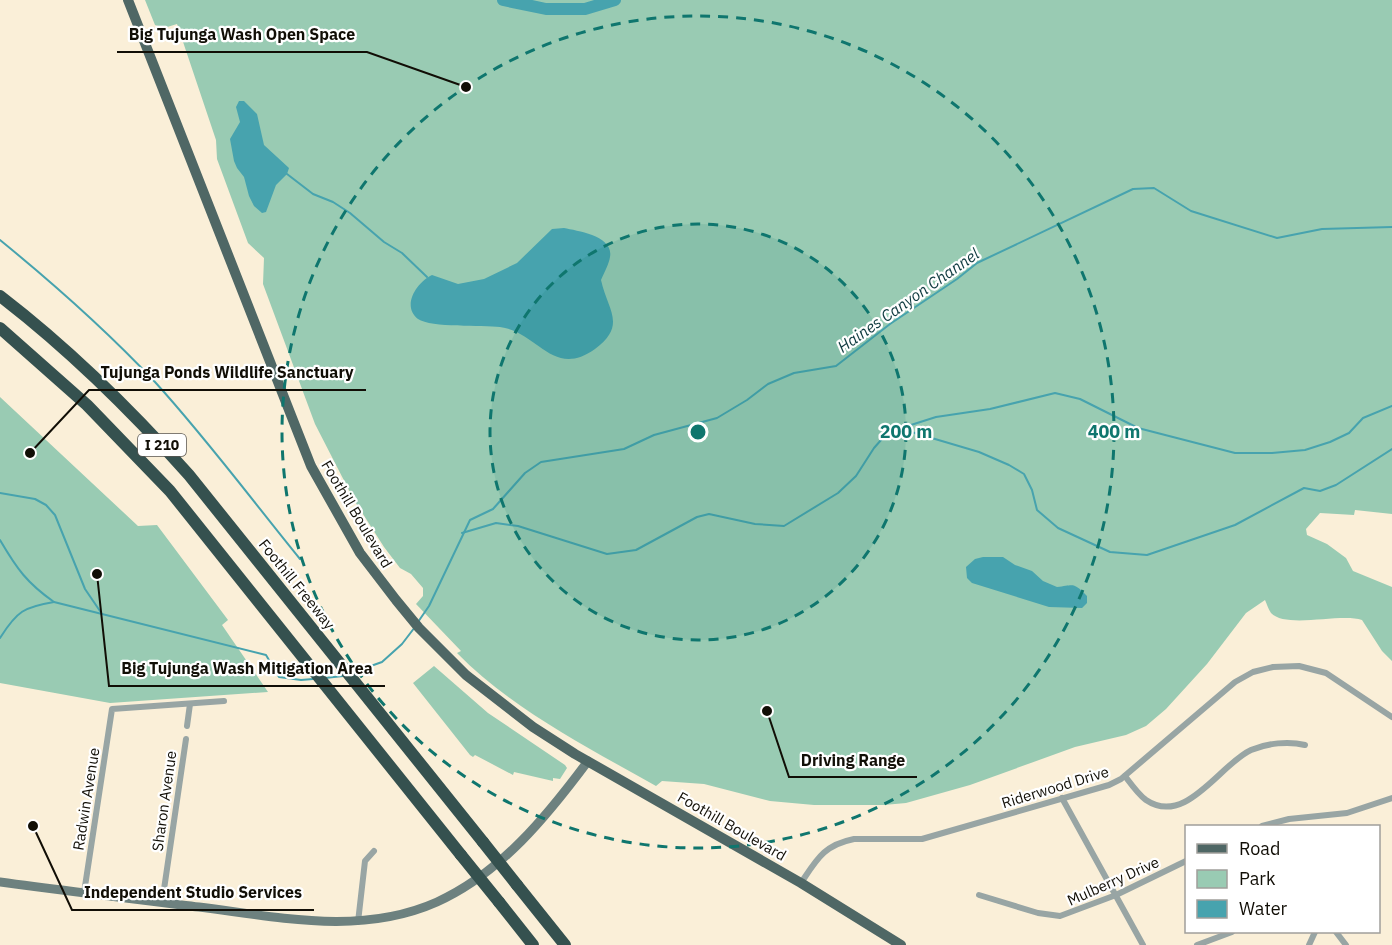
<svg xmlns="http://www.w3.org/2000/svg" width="1392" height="945" viewBox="0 0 1392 945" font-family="'IBM Plex Sans',sans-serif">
<rect width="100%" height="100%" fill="#faefd8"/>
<g fill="#99cbb3">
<path d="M 145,0 L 1392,0 L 1392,514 L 1355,510 L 1354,515 L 1320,513 L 1306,529 L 1307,535 L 1327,544 L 1346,558 L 1353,571 L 1392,587 L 1392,661 L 1382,651 L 1362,620 C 1340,613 1286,629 1271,613 C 1268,609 1267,604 1265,600 L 1246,613 L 1207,664 L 1166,709 L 1146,726 L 1126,735 L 1075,747 L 970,785 L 906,803 L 884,805 L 814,805 L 770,801 L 704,784 L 662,781 L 656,786 C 587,747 513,710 457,653 L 461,651 L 416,604 L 423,596 L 423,588 L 411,574 L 400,568 L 384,547 L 354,500 L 315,424 L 263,284 L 264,258 L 248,243 L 217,159 L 216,140 L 177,24 L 164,28 L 155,25 Z"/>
<path d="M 0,397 L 138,526 L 157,525 L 228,620 L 222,625 L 268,692 L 110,703 L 0,683 Z"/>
<path d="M 434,666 L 488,713 L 565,765 L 567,768 L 560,779 L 553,778 L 553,781 L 514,772 L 513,775 L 475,755 L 473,757 L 470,755 L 413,683 Z"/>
</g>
<g fill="#47a3ae">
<path d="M 239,101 L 244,101 L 257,114 L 264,145 L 289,168 L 287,174 L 276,185 L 266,212 L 262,213 L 254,206 L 249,196 L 244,177 L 237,168 L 234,161 L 230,139 L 240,122 L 236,107 Z"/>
<path d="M 564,228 C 578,231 614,236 610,257 C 609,264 604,273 601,280 C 608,311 627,325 595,349 C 553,379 538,332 500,327 C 483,325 431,328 418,319 C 401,306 417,282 432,275 L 458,284 L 484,279 L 517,263 L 552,229 Z"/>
<path d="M 983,557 L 1003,557 L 1015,565 L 1032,571 L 1043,581 L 1057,587 C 1075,585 1073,582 1087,596 L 1087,603 L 1082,608 L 1049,607 L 972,583 L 967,578 L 966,567 L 975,559 Z"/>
</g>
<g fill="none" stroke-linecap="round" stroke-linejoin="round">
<g stroke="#47a3ae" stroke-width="2">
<path d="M 287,174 L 313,194 L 333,202 L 350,213 L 384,242 L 402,253 L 427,277"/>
<path d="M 0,240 C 54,284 107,331 155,382 C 206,438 252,500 300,559"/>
<path d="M 892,431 L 936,417 L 990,409 L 1055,393 L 1080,399 L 1138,428 L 1235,453 L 1272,453 L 1305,450 L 1330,442 L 1349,433 L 1363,418 L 1392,406"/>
<path d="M 0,493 L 35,499 L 46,505 L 55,515 L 85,589 L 102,614"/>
<path d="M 462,533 L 496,523 L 518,526 L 607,554 L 636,550 L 697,517 L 709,514 L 755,524 L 784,526 L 838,493 L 856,476 L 874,448 L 889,431 L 908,431 L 979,452 L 1009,465 L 1024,474 L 1032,490 L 1037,510 L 1058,528 L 1110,552 L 1147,555 L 1235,525 L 1304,488 L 1320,491 L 1336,485 L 1392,449"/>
<path d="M 0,540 C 17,569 27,583 54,602 L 266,655 L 279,677 L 301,680 L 313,679"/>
<path d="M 418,622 L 429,606 L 470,520 L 493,509 L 525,473 L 541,462 L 624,449 L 654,435 L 717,418 L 747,400 L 768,384 L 794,373 L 836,366 L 890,324 L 957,279 L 977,263 L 1133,189 L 1154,188 L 1191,211 L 1277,238 L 1322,229 L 1392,227"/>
<path d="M 0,638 C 17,611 24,607 54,602"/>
<path d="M 354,672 L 382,662 L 402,644 L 415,627"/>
<path d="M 325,678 L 343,676"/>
</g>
<path stroke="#47a3ae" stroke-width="12" d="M 503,0 L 546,9 L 585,9 L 615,0"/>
<g stroke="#98a5a4" stroke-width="6">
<path d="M 187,726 L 190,704"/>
<path d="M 1125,776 C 1131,784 1138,794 1146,800 C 1186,827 1220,764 1251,750 C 1267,743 1289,741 1305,745"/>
<path d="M 1062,798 L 1143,945"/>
<path d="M 1262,826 L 1289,819 L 1347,813 L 1392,798"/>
<path d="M 801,883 C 817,859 824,845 854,839 L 922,839 L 1109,785 L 1121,779 L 1235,682 L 1253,672 L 1273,667 L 1299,666 L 1326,673 L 1392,717"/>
<path d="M 84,893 L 112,709 L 224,701"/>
<path d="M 979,895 L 1038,913 L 1060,916 L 1116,895 L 1186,861"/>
<path d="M 162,903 L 186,739"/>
<path d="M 358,922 L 365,861 L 374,851"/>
<path d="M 1336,932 L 1346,945"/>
<path d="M 1197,945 L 1232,932"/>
<path d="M 1309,945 L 1315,932"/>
</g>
<path stroke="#6d817f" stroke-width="9" d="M 0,882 C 66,891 133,899 199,907 C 278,917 361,936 437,902 C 501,873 547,816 588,761"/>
<path stroke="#4f6765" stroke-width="10" d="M 128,0 L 311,466 L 360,553 L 396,600 L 419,628 L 466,675 L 533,727 L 575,754 L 801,883 L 901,945"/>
<g stroke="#35514f" stroke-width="12">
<path d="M 0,296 C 69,349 131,410 189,475 L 483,842"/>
<path d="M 0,328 L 87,405 L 170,491 L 461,855"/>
<path d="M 517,885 L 565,945"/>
<path d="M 499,902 L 533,945"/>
</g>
<g stroke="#35514f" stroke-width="12">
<path d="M 483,842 L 517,885"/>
<path d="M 461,855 L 499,902"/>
</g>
</g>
<circle cx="698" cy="432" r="208" fill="#0f766e" fill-opacity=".12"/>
<g fill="none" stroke="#0f766e" stroke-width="3" stroke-dasharray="10 8">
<circle cx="698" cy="432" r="208"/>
<circle cx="698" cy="432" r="416"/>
</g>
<g text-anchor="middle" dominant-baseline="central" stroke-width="4.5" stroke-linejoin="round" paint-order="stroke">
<rect fill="#fff" stroke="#585651" stroke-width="1.5" x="138" y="434" width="48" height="22" rx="4.5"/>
<g font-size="14" font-weight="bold" fill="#110e06">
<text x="162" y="445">I 210</text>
</g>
<g font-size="15" fill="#110e06" stroke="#fff">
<text transform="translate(357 514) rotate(59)">Foothill Boulevard</text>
<text transform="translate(297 584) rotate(51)">Foothill Freeway</text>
<text transform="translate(1055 787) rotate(-17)">Riderwood Drive</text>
<text transform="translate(86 799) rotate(-81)">Radwin Avenue</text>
<text transform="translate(164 801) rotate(-82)">Sharon Avenue</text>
<text transform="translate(732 826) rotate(30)">Foothill Boulevard</text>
<text transform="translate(1113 881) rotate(-24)">Mulberry Drive</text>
</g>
<g font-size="16" font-style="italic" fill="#0e3a3f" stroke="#fff">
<text transform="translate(908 300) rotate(-35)">Haines Canyon Channel</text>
</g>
</g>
<circle cx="698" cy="432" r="9" fill="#0f766e" stroke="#fff" stroke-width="3"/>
<g font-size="18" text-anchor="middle" font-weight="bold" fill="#0f766e" stroke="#fff" stroke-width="4.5" stroke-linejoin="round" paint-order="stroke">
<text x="906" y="438">200 m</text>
<text x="1114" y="438">400 m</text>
</g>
<path fill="none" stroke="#110e06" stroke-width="2" d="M466 87L367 52H117M30 453L89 390H366M97 574L109 686H385M767 711L789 777H917M33 826L72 910H314"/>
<g fill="#110e06" stroke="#fff" stroke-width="2">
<circle cx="466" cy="87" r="6"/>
<circle cx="30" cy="453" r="6"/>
<circle cx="97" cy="574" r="6"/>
<circle cx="767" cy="711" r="6"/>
<circle cx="33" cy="826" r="6"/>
</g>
<g font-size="16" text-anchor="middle" font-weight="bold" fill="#110e06" stroke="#fff" stroke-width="4.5" stroke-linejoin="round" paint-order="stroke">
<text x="242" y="40">Big Tujunga Wash Open Space</text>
<text x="227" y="378">Tujunga Ponds Wildlife Sanctuary</text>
<text x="247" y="674">Big Tujunga Wash Mitigation Area</text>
<text x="853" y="766">Driving Range</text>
<text x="193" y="898">Independent Studio Services</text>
</g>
<rect x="1185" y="825" width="195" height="108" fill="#ffffff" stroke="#a09f9b" stroke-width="1.5"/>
<rect x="1197" y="844" width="30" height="9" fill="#4f6765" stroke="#a09f9b" stroke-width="1.5"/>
<text x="1239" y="855" font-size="18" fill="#110e06">Road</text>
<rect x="1197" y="870" width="30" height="18" fill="#99cbb3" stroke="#a09f9b" stroke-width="1.5"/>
<text x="1239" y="885" font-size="18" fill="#110e06">Park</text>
<rect x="1197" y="900" width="30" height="18" fill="#47a3ae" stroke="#a09f9b" stroke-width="1.5"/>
<text x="1239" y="915" font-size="18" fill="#110e06">Water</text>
</svg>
